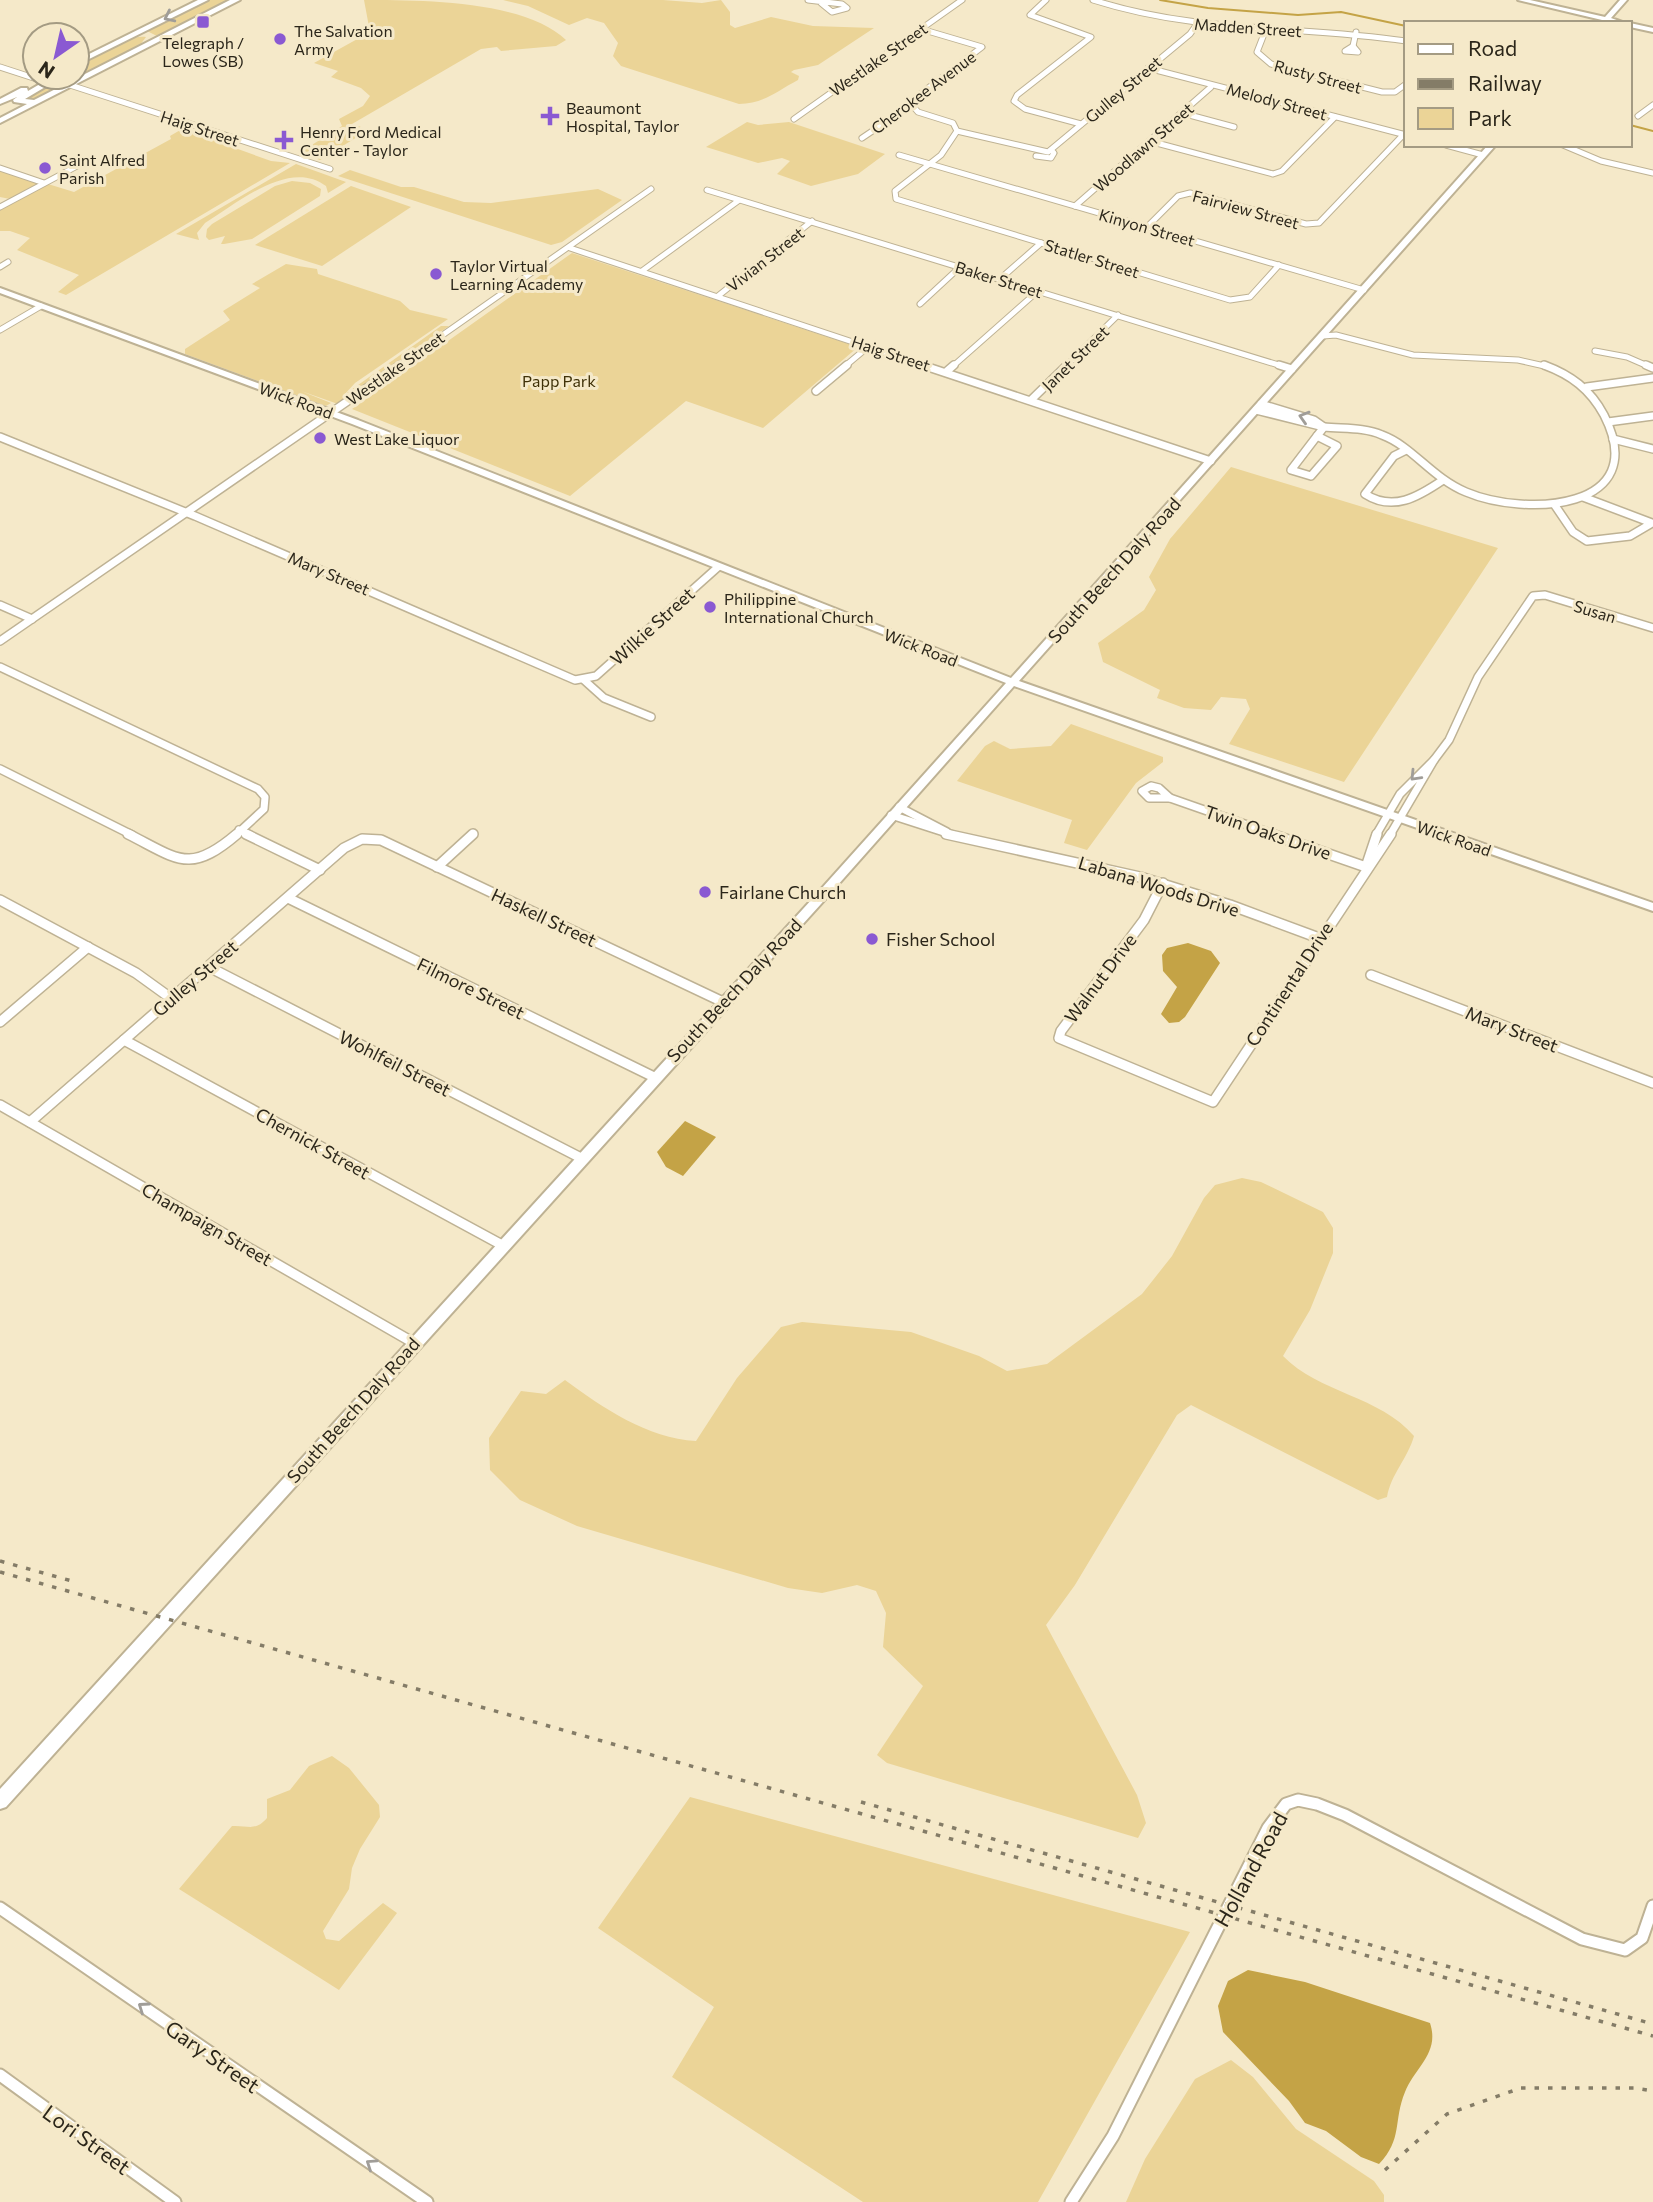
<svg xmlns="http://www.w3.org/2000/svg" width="1653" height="2202" viewBox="0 0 1653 2202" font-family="Commissioner,sans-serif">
<rect width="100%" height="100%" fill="#f5e9c9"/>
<g fill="#ebd497">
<path d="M 209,0 L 228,0 L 159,37 L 147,31 Z"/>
<path d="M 364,0 C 419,0 525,0 566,40 L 556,46 L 501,51 L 497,47 L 481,49 L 352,124 L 361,127 L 362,134 L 320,160 L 299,153 L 342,126 L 339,119 L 363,106 L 370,96 L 361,88 L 331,77 L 338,71 L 314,63 L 370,32 Z"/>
<path d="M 503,0 L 663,0 L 702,3 L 721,0 L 730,12 L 730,25 L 735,28 L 771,17 L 813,26 L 874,28 L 818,65 L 794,70 L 791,72 L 799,76 L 798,80 C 777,91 763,104 739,104 L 621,66 L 613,56 L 618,43 L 604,23 L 587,18 L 569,25 L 528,6 Z"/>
<path d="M 146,37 L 140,45 C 116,57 46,102 24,101 L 25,97 L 61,77 L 77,77 L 77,68 C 96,58 125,34 146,37 Z"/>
<path d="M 747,122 L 758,125 L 789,122 L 885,154 L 858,174 L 811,186 L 777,174 L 790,161 L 782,158 L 758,163 L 706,147 Z"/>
<path d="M 182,129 L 271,161 L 290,163 L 66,295 L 58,292 L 79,275 L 17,250 L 30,238 L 10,231 L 0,231 L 0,210 L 48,184 L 74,192 L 171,139 L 170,136 Z"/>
<path d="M 296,164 L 346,182 L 328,193 L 326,186 C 289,158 236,204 205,223 L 197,233 L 199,240 L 176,234 Z"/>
<path d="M 350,170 L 401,187 L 414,187 L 464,202 L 491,203 L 598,189 L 622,200 L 562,242 L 551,245 L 338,176 Z"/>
<path d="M 0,171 L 36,183 L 36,186 L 10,199 L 0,197 Z"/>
<path d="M 292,181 L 310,183 L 321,189 L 320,196 L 252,239 L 224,244 L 221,244 L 225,236 L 209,240 L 206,237 L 207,229 L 212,224 L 275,186 Z"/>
<path d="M 351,186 L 411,207 L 322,266 L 255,245 Z"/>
<path d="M 572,253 L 858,347 L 763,428 L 686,401 L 570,496 L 352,409 Z"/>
<path d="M 286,264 L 317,269 L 318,274 L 400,301 L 410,310 L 448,319 L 355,383 L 344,395 L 441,326 L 449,326 L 338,404 L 301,391 L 331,403 L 326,406 L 185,354 L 185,349 L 230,320 L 223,311 L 260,288 L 252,284 Z"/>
<path d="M 1231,467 L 1498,548 L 1344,782 L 1229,744 L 1250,709 L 1246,699 L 1221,697 L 1211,710 L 1184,708 L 1157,698 L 1160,690 L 1103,662 L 1098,643 L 1144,610 L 1156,590 L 1149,577 L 1170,539 Z"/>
<path d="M 1071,724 L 1163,757 L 1163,762 L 1136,783 L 1087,850 L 1064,843 L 1072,820 L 957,781 L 985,746 L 994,741 L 1010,749 L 1051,746 Z"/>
<path d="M 1242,1178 L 1261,1182 L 1323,1212 L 1333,1228 L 1333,1253 L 1310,1310 L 1283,1356 C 1319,1393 1380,1396 1414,1436 C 1408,1458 1391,1474 1387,1497 L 1378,1500 L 1191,1405 L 1177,1415 L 1075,1585 L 1046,1625 L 1137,1795 L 1146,1823 L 1138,1838 L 887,1763 L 877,1755 L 923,1686 L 883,1647 L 886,1613 L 876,1591 L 857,1585 L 822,1593 L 788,1588 L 577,1526 L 520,1500 L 490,1470 L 489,1438 L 521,1391 L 546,1394 L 565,1380 C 603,1408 647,1438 696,1441 L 737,1378 L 781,1327 L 802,1322 L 911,1332 L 979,1356 L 1007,1371 L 1047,1364 L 1142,1294 L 1172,1256 L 1204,1198 L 1215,1185 Z"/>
<path d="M 332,1756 L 349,1768 L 379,1805 L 380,1817 L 360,1849 L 352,1868 L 349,1889 L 323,1931 L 326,1939 L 339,1941 L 383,1903 L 397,1913 L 339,1990 L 179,1889 L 232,1826 C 248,1825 255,1832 267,1818 L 267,1799 L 290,1790 L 309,1766 Z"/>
<path d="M 690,1797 L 1190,1932 L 1038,2202 L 863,2202 L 672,2077 L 714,2007 L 598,1928 Z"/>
<path d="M 1231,2060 L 1253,2077 L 1296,2129 L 1374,2181 L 1384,2195 L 1384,2202 L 1126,2202 L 1145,2159 L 1195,2079 Z"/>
</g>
<g fill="#c4a346">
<path d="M 1188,943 L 1211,951 L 1220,963 L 1185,1017 L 1179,1022 L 1169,1023 L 1161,1014 L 1177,987 L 1163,971 L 1162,955 L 1167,948 Z"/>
<path d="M 685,1121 L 716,1137 L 683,1176 L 666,1167 L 657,1152 Z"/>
<path d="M 1248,1970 L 1305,1982 L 1430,2023 C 1440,2053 1415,2067 1405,2092 C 1393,2121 1403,2139 1379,2164 L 1361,2157 L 1326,2131 L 1305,2123 L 1289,2101 L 1223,2032 L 1218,2006 L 1228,1981 Z"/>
</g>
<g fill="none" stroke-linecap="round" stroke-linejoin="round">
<g stroke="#c4a346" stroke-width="2">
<path d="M 1160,0 L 1208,8 L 1298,15 L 1341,12 L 1406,26"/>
<path d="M 1630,125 L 1653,131"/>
</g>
<g stroke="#beb294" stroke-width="7">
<g id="street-far3">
<path d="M 808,0 L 842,4 L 847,8 L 832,12 L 821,3"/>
<path d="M 1046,0 L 1030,15 L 1091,37 L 1017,95 L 1014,101 L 1025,109 L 1081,124"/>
<path d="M 1093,0 C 1200,34 1298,25 1406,41"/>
<path d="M 1266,29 L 1257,52 L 1271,64 L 1382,92 L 1395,92 L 1406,84"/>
<path d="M 1353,46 L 1358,52 L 1345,51 Z"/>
<path d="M 1353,46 L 1356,32"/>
<path d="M 0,67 L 43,81"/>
<path d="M 1148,68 L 1406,135"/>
<path d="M 70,85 L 330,169"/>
<path d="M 911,104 L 918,112 L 953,123 L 957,131 L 1048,152 L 1190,34 L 1197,24"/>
<path d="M 1182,113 L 1234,127"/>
<path d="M 1638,116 L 1653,105"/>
<path d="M 794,119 L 962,0"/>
<path d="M 957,131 L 941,155 L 895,191 L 896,199 L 1230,300 L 1250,297 L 1279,265"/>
<path d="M 862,138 L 908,107 L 915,98 L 982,47 L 921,29"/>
<path d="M 1149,141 L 1273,174 L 1282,171 L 1335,117"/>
<path d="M 1446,145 L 1483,155"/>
<path d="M 1563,145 L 1601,161 L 1653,173"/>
<path d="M 899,155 L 1364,290"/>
<path d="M 1036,156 L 1051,158 L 1054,153 L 1051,150"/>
<path d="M 0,168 L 44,183"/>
<path d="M 707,190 L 1285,367"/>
<path d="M 1075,206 L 1211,87"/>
<path d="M 0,207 L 92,158"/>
<path d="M 1147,227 L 1178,196 L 1190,193 L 1306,224 L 1319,223 L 1404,134"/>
<path d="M 570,248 L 928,367"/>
<path d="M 0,267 L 8,262"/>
<path d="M 642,271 L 738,201"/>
<path d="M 1000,279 L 1041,243"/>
<path d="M 718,296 L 812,221"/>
<path d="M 920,304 L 960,267"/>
<path d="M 0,330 L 41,306"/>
<path d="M 1323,336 L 1336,335 L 1413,355 L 1518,360 L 1549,367"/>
<path d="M 1595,351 L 1627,357 L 1650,367"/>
<path d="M 397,367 L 651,189"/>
<path d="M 844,367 L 869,346"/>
<path d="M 952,367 L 1038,291"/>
<path d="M 1065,367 L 1118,315"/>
</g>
</g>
<g stroke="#beb294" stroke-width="10">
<g id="street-far2">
<path d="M 922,365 L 1211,461"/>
<path d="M 1279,365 L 1292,369"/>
<path d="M 1646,365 L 1653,368"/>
<path d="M 947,371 L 954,365"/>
<path d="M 1587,387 L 1653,378"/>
<path d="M 816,391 L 847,365"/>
<path d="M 1031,400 L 1067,365"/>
<path d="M 1256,410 L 1324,427 L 1314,420 L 1261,404"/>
<path d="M 1608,422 L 1653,416"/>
<path d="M 1317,436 L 1337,446 L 1311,476 L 1291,470 Z"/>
<path d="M 1317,436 L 1324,427 C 1343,429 1364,427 1382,435 C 1412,446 1432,478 1466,492 C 1525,517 1653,511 1604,415 C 1590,389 1571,375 1544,365"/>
<path d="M 0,437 L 195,516 L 575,680 L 596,676 L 718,567"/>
<path d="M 1613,439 L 1653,449"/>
<path d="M 1406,450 L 1394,456 L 1365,494 C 1393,512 1418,497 1443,480"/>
<path d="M 1554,504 L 1573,532 L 1587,541 L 1630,536 L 1652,523 L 1583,497"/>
<path d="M 0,605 L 32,619"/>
<path d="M 0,641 L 400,365"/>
<path d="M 0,667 L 258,789 L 265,797 L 264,809 L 236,835"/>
<path d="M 584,680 L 604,698 L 651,717"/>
<path d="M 1434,760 L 1449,740 L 1478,677 L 1533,596 L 1545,595 L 1653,628"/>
<path d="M 0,769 L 132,835"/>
<path d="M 1151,786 L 1159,788 L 1170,798 L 1149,798 L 1142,791 Z"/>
<path d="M 1170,798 L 1276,835"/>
<path d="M 899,807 L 947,832"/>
<path d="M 891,815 L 953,835"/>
<path d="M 239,830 L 250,835"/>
<path d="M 1376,835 L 1400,794 L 1434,760 L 1390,835"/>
</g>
</g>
<g stroke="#beb294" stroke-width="12">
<g id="street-far1">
<path d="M 128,834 C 178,859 189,875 237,834"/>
<path d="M 246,834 L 320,870"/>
<path d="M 946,834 L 1140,877 L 1230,905 L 1319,938"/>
<path d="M 1271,834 L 1366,867"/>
<path d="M 437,867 L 473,834"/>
<path d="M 1366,867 L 1377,834"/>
<path d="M 1163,883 L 1144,920 L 1061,1031 L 1059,1038 L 1213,1102 L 1391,834"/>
<path d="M 288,898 L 654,1077"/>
<path d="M 0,900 L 136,973 L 172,999"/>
<path d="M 209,967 L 581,1158"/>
<path d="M 1371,975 L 1653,1083"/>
<path d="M 0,1022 L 88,947"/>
<path d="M 124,1040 L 502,1245"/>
<path d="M 0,1105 L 414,1343"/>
<path d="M 30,1122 L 344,848 L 362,839 L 381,840 L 723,1002"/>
</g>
</g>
<g stroke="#beb294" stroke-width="15">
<g id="street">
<path d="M 0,1908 L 427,2202"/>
<path d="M 0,2075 L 175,2202"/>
<path d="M 1071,2202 L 1113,2136 L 1268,1828 L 1286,1804 L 1298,1800 L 1317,1804 L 1345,1815 L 1582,1939 L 1625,1950 L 1642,1938 L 1653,1906"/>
</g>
</g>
<g stroke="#beb294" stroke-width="4">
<g id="secondary">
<path d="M 1518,0 L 1530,0 L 1605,17 L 1620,0 L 1627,0 L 1611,18 L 1625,23 L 1601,23 L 1602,20 Z"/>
<path d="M 1630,23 L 1653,28 L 1653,32 L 1630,27 Z"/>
<path d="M 1488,145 L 1496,145 L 1019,681 L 1653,903 L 1653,911 L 1014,686 L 821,904 L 6,1807 L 0,1809 L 0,1789 L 813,898 L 1006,683 L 352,424 L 0,293 L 0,288 L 358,420 L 1011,678 Z"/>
</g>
</g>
<g stroke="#beb294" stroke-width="4">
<g id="primary">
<path d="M 198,0 L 208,0 L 77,65 L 77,60 Z"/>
<path d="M 230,0 L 240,0 L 0,123 L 0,118 L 27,104 L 14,102 L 13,100 L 17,97 L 0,104 L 0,99 L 21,88 L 27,88 L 28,91 L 52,77 L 62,77 L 25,99 L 34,100 Z"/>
</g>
</g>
<use href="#street-far3" stroke="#fff" stroke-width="5"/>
<use href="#street-far2" stroke="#fff" stroke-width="7"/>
<use href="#street-far1" stroke="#fff" stroke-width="9"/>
<use href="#street" stroke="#fff" stroke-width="11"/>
<use href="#secondary" fill="#fff" fill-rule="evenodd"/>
<use href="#primary" fill="#fff" fill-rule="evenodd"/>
<g stroke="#847c67" stroke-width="3.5" stroke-dasharray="4.5 9" stroke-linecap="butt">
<path d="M 0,1561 L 72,1581"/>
<path d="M 0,1572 L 1653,2036"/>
<path d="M 861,1802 L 1653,2024"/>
<path d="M 1385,2170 L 1447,2114 L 1521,2088 L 1635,2088 L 1653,2091"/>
</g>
</g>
<defs><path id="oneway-chevron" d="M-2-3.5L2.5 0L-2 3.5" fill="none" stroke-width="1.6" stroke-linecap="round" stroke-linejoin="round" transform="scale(1.75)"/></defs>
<g stroke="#a09d98">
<use href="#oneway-chevron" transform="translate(169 17) rotate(154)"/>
<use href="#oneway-chevron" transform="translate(1304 417) rotate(-163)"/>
<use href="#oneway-chevron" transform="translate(1415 776) rotate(134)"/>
<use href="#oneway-chevron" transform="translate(143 2007) rotate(-145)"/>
<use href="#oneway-chevron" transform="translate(371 2164) rotate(-146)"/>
</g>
<g fill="#8a59d2" stroke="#f5e9c9" stroke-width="2.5">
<rect x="196" y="15" width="14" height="14" rx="3.5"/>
<circle cx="280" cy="39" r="7"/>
<path d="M546.5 105.5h7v7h7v7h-7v7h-7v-7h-7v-7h7z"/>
<path d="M280.5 129.5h7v7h7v7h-7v7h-7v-7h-7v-7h7z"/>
<circle cx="45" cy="168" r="7"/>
<circle cx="436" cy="274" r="7"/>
<circle cx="320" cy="438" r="7"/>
<circle cx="710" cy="607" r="7"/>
<circle cx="705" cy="892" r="7"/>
<circle cx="872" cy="939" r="7"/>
</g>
<g text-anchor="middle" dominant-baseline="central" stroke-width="6" stroke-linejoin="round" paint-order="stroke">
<g font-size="16" fill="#2b261a" stroke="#f5e9c9">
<text transform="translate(1248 27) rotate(4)">Madden Street</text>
<text transform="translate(878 59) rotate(-35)">Westlake Street</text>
<text transform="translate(1318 76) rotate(15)">Rusty Street</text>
<text transform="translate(1123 89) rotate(-40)">Gulley Street</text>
<text transform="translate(923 92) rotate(-37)">Cherokee Avenue</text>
<text transform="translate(1277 101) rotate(15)">Melody Street</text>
<text transform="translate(200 128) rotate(18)">Haig Street</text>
<text transform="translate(1143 147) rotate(-41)">Woodlawn Street</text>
<text transform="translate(1246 209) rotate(15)">Fairview Street</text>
<text transform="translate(1147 227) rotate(16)">Kinyon Street</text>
<text transform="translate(1092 258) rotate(17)">Statler Street</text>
<text transform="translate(765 259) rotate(-38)">Vivian Street</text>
<text transform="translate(999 279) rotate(17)">Baker Street</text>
<text transform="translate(891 353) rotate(18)">Haig Street</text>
<text transform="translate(1075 358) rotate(-44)">Janet Street</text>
<text transform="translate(395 368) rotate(-35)">Westlake Street</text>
<text transform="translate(296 400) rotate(20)">Wick Road</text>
<text transform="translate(329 573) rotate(23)">Mary Street</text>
<text transform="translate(1595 611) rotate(17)">Susan</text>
<text transform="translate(921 647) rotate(21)">Wick Road</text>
<text transform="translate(1454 838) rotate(19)">Wick Road</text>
</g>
<g font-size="16" fill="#2b261a" stroke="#f5e9c9" text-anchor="start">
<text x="294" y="30">The Salvation<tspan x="294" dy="18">Army</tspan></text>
<text x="203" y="42" text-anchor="middle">Telegraph /<tspan x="203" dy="18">Lowes (SB)</tspan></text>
<text x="566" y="107">Beaumont<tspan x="566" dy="18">Hospital, Taylor</tspan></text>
<text x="300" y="131">Henry Ford Medical<tspan x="300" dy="18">Center - Taylor</tspan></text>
<text x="59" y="159">Saint Alfred<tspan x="59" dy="18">Parish</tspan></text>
<text x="450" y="265">Taylor Virtual<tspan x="450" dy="18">Learning Academy</tspan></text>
<text x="334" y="438">West Lake Liquor</text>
<text x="724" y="598">Philippine<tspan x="724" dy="18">International Church</tspan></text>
</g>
<g font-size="16" fill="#3f3108" stroke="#f5e9c9">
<text x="559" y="380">Papp Park</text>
</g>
<g font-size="18" fill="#2b261a" stroke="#f5e9c9">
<text transform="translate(1114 570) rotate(-48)">South Beech Daly Road</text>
<text transform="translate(652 626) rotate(-42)">Wilkie Street</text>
<text transform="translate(1268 832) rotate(19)">Twin Oaks Drive</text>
<text transform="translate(1159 886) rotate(17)">Labana Woods Drive</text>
<text transform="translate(544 917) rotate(25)">Haskell Street</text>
<text transform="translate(195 978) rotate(-41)">Gulley Street</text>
<text transform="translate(1100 978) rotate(-53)">Walnut Drive</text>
<text transform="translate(1289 984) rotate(-57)">Continental Drive</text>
<text transform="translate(471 988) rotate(26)">Filmore Street</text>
<text transform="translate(734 990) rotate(-47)">South Beech Daly Road</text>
<text transform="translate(1512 1029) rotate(21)">Mary Street</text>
<text transform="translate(395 1063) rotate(27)">Wohlfeil Street</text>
<text transform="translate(313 1143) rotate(29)">Chernick Street</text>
<text transform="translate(207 1224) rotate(30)">Champaign Street</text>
<text transform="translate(353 1410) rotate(-48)">South Beech Daly Road</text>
</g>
<g font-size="18" fill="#2b261a" stroke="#f5e9c9" text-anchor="start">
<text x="719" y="892">Fairlane Church</text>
<text x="886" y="939">Fisher School</text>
</g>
<g font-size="21" fill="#2b261a" stroke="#f5e9c9">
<text transform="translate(1250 1869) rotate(-61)">Holland Road</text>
<text transform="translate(213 2056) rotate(35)">Gary Street</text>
<text transform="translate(87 2139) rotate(36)">Lori Street</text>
</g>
</g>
<rect x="1404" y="21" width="228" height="126" fill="#f5e9c9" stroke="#a49b83" stroke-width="2"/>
<rect x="1418" y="44" width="35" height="10" fill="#ffffff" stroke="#a49b83" stroke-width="2"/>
<text x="1468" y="56" font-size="21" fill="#2b261a">Road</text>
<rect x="1418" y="79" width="35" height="10" fill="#847c67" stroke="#a49b83" stroke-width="2"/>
<text x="1468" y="91" font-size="21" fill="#2b261a">Railway</text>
<rect x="1418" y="108" width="35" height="21" fill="#ebd497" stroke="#a49b83" stroke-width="2"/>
<text x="1468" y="126" font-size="21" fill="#2b261a">Park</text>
<g transform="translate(56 56) rotate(214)"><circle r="33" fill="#f5e9c9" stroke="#a49b83" stroke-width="2"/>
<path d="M0-5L12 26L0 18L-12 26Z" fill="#8a59d2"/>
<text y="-10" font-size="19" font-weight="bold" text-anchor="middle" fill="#2b261a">N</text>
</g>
</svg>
